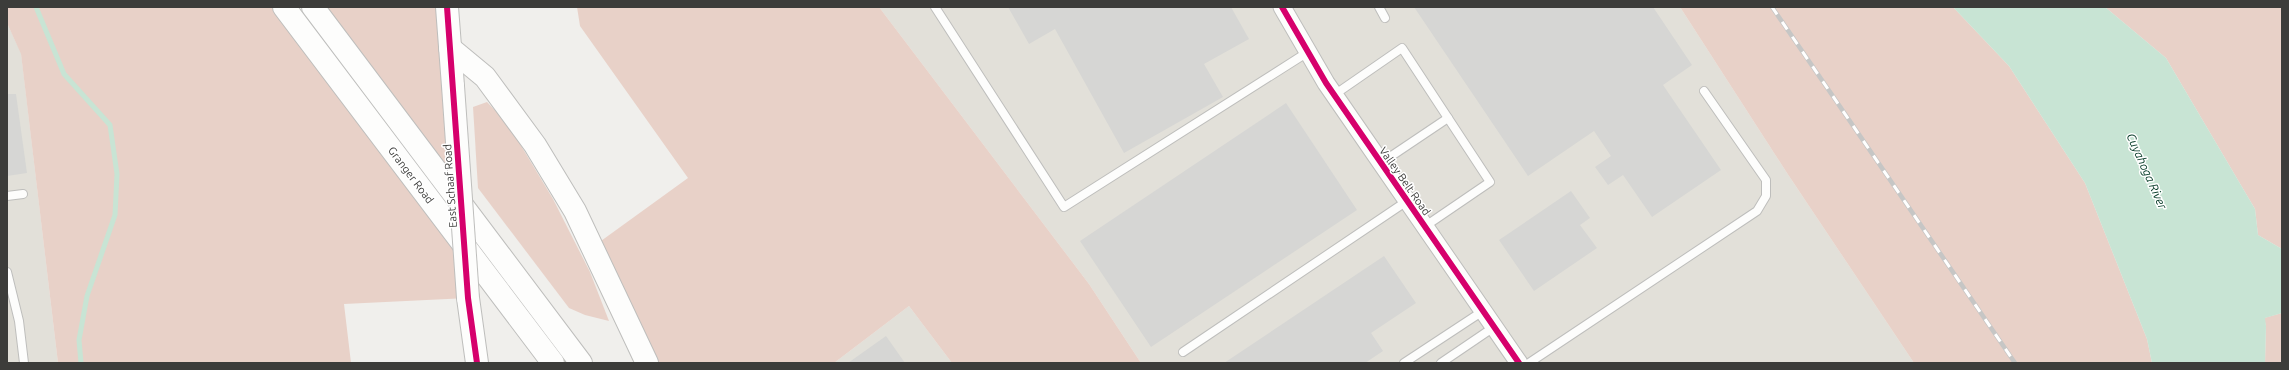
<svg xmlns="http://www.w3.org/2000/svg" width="2289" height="370" viewBox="0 0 2289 370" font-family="Ubuntu,sans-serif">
<rect width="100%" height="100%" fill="#f0efec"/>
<g fill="#e2e0d9">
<path d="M 879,7 L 1680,7 L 1787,173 L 1914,363 L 1141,363 L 1089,284 Z"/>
<path d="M 7,23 L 21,53 L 58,363 L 7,363 Z"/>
<path d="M 909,306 L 952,363 L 834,363 Z"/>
</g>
<g fill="#e8d1c8">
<path d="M 7,7 L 284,7 L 464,242 L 468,298 L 344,304 L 351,363 L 58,363 L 21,54 L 7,23 Z"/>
<path d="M 313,7 L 447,7 L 461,203 Z"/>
<path d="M 577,7 L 879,7 L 1089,284 L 1141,363 L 952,363 L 909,306 L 834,363 L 647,363 L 594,246 L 688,178 L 580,26 Z"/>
<path d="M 1680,7 L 1953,7 L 2009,66 L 2085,183 L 2147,339 L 2152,363 L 1914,363 L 1787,173 Z"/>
<path d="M 2105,7 L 2282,7 L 2282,249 L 2258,235 L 2255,209 L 2166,58 Z"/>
<path d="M 487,102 L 508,124 L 553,199 L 590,272 L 609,321 L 585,315 L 569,308 L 478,188 L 473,107 Z"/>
<path d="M 2282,313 L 2282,363 L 2265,363 L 2266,326 L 2264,318 Z"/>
</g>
<path fill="#c8e4d4" d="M 1953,7 L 2105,7 L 2166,58 L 2255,209 L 2258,235 L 2282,249 L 2282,313 L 2265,318 L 2266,326 L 2265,363 L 2152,363 L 2147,339 L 2085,183 L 2009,66 Z"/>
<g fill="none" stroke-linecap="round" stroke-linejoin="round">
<path stroke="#c8e4d4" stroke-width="5" d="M 36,7 L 64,74 L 110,125 L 117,174 L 115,215 L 87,296 L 79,340 L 81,363"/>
</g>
<g fill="#d6d6d4">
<path d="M 1008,7 L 1231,7 L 1249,39 L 1204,64 L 1223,97 L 1124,153 L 1055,29 L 1029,44 Z"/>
<path d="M 1414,7 L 1653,7 L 1692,65 L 1663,85 L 1721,170 L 1652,217 L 1623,175 L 1608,185 L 1595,167 L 1611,156 L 1594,131 L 1528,176 Z"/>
<path d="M 7,94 L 16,94 L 27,173 L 7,176 Z"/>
<path d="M 1286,103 L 1357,210 L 1151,347 L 1080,241 Z"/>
<path d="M 1571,191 L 1590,218 L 1580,225 L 1597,248 L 1534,291 L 1499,240 Z"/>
<path d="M 1384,256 L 1416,303 L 1371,333 L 1383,351 L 1365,363 L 1224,363 Z"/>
<path d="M 886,336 L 905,363 L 848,363 Z"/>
</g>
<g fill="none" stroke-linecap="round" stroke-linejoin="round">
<g stroke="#bebebc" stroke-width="10">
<g id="lane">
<path d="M 935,7 L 1064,207 L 1308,52"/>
<path d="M 1379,7 L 1385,18"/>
<path d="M 1334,95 L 1402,48 L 1490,182 L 1424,227"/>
<path d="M 1381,163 L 1448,118"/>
<path d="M 7,196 L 23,194"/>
<path d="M 7,272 L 19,321 L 24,363"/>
<path d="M 1183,352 L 1407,201"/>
<path d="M 1404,363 L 1483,311"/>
<path d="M 1441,363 L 1494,327"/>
<path d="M 1529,363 L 1757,211 L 1766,196 L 1766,180 L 1704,91"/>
</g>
</g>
<g stroke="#bebebc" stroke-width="19">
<path id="street" d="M 1282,7 L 1326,83 L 1519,363"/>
</g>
<g stroke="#bebebc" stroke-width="24">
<g id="secondary">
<path d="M 447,7 L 453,86"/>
<path d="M 468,298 L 477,363"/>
</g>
</g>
<g stroke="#bebebc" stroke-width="24">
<g id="primary">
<path d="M 284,7 L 553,363"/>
<path d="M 313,7 L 581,363"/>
<path d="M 450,48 L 485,77 L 535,145 L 575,211 L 647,363"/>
</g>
</g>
<use href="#lane" stroke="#fdfdfc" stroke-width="8"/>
<use href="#street" stroke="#fdfdfc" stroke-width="17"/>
<use href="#secondary" stroke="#fdfdfc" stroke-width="22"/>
<use href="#primary" stroke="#fdfdfc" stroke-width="22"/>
<g stroke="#c6c6c5" stroke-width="4.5">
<path id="rail" d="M 1772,7 L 2015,363"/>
</g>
<use href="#rail" stroke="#fff" stroke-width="3" stroke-dasharray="9" stroke-linecap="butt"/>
<g stroke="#bebebc" stroke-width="24" stroke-linecap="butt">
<path id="secondary-bridge" d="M 453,86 L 468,298"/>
</g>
<use href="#secondary-bridge" stroke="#fdfdfc" stroke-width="22"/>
<g stroke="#fff" stroke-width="8">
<g id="cycleway">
<path d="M 447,7 L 468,298 L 477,363"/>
<path d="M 1282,7 L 1326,83 L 1519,363"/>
</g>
</g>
<use href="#cycleway" stroke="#d6006c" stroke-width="6"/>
</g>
<g text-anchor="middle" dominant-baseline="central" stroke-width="3" stroke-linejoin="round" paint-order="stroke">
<g font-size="11" fill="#3c3c3a" stroke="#fff">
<text transform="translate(411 175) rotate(53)">Granger Road</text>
<text transform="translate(1405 181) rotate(55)">Valley Belt Road</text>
<text transform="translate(450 186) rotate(-94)">East Schaaf Road</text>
</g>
<g font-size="12" font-style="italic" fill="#023824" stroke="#fff">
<text transform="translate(2147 171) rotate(66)">Cuyahoga River</text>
</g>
</g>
<rect width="2289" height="370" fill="none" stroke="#3c3c3a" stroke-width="16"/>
</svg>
